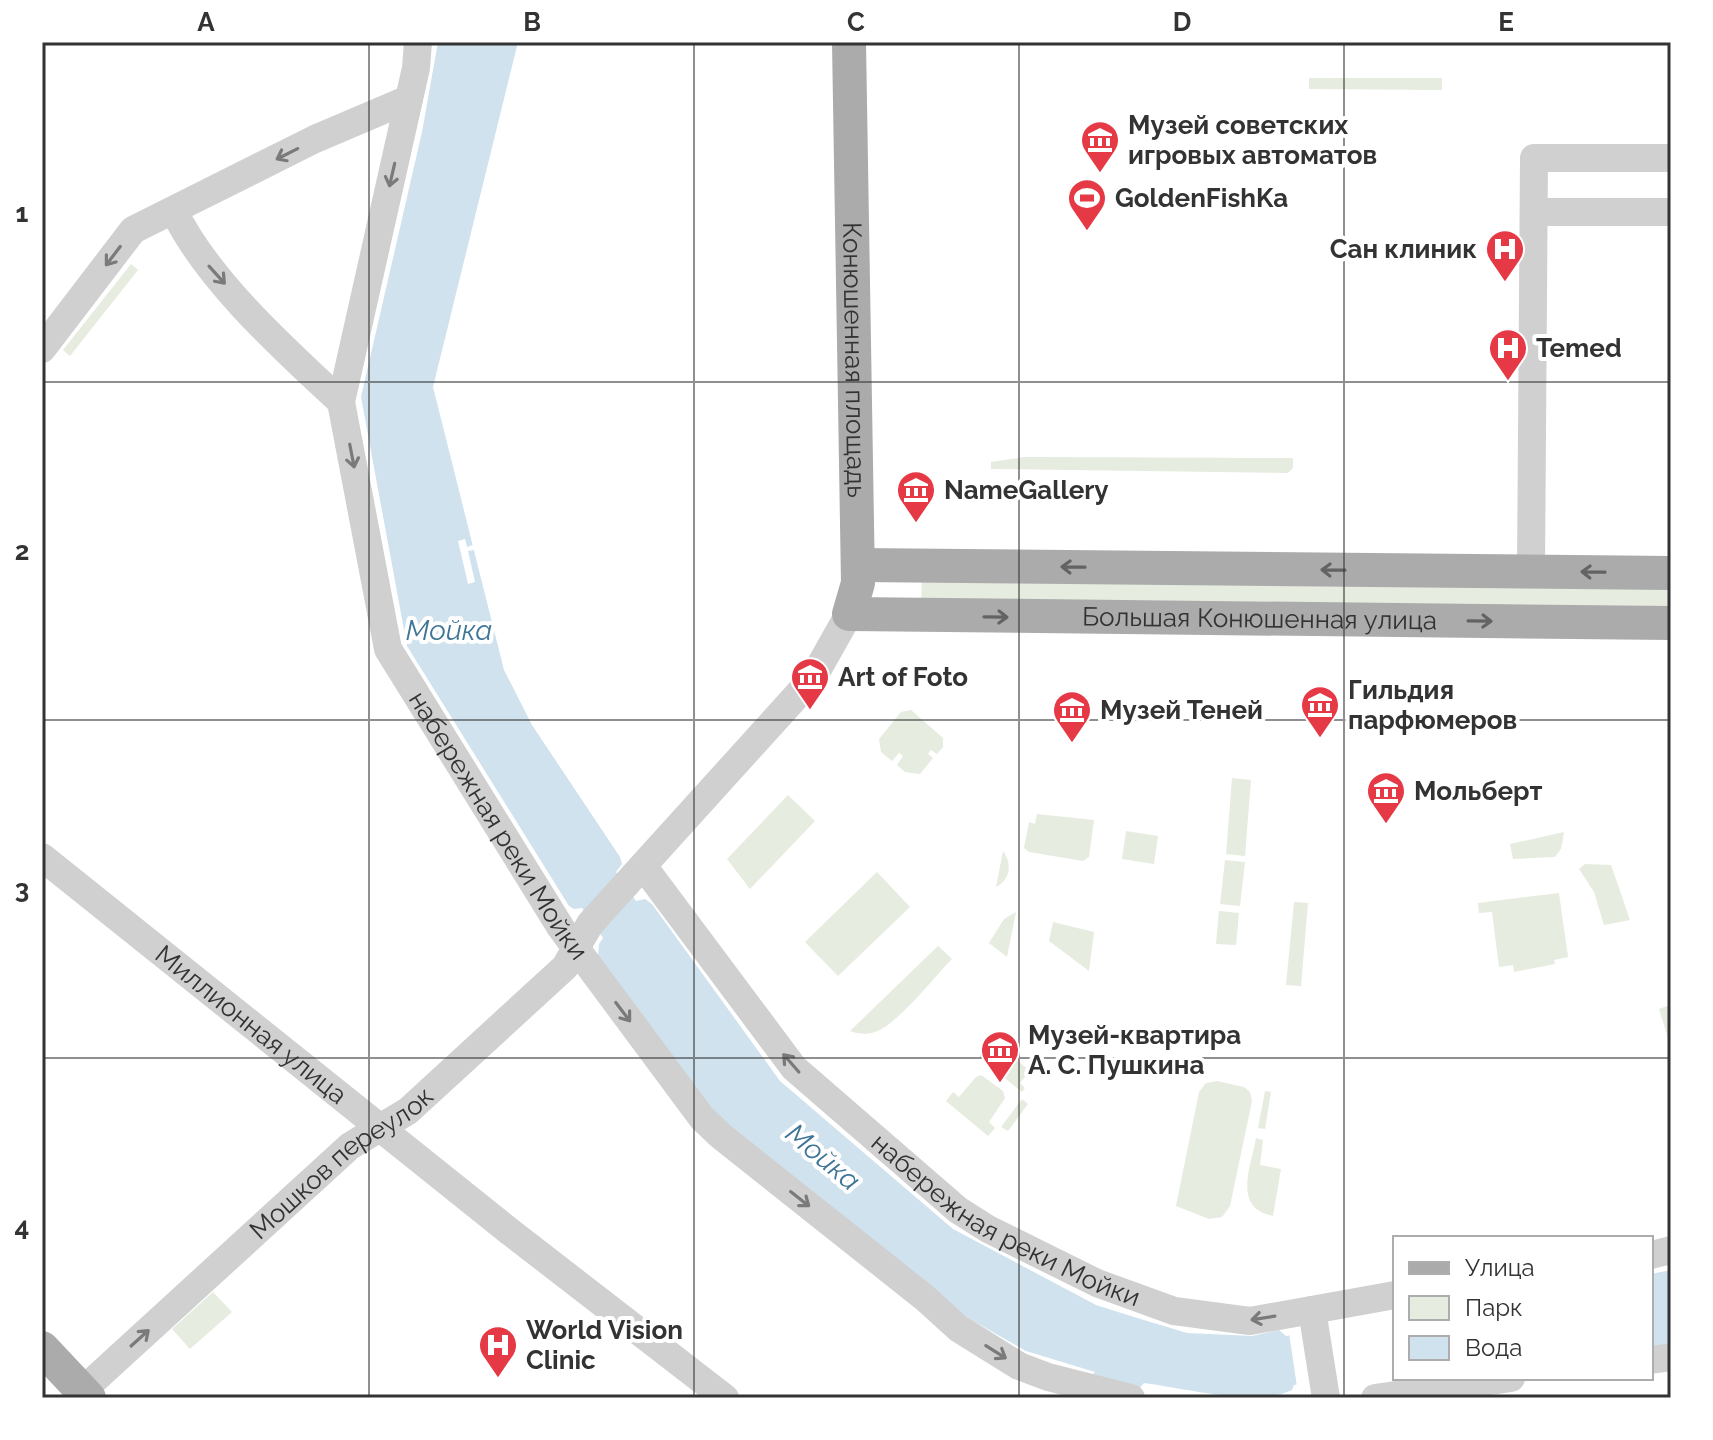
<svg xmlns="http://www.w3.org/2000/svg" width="1713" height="1440" viewBox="0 0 1713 1440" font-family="Raleway,sans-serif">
<rect width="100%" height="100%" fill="#fff"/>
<g fill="#e6ecdf">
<path d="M 1309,78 L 1442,78 L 1442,90 L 1309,89 Z"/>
<path d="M 131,264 L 138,270 L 70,356 L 63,350 Z"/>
<path d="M 1024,457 L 1037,457 L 1293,458 L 1293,468 L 1288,473 L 991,469 L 991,462 Z"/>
<path d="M 922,577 L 1671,584 L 1671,613 L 921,604 Z"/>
<path d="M 911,710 L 943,738 L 943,747 L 937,754 L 931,750 L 928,754 L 933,758 L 920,774 L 905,772 L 897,765 L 903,756 L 899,753 L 892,761 L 881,752 L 879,739 L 901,712 Z"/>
<path d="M 1232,778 L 1251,780 L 1245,856 L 1226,854 Z"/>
<path d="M 788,795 L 815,821 L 750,889 L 727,859 Z"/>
<path d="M 1037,814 L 1094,820 L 1089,857 L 1083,861 L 1029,852 L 1024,848 L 1029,822 L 1035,824 Z"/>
<path d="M 1126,831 L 1158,836 L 1154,864 L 1122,859 Z"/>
<path d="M 1564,832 L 1561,849 L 1555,857 L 1513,859 L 1510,844 Z"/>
<path d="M 1003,851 C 1012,863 1011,879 996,887 Z"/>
<path d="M 1225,860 L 1245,862 L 1240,906 L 1220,904 Z"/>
<path d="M 1585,864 L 1611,865 L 1630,920 L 1604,925 L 1594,892 L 1579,869 Z"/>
<path d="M 877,872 L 910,907 L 838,976 L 805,942 Z"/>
<path d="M 1559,893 L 1568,957 L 1554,960 L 1555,964 L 1514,972 L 1513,965 L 1499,967 L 1492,912 L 1479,913 L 1478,903 Z"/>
<path d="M 1294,902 L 1308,903 L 1301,986 L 1286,985 Z"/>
<path d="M 1219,911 L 1239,913 L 1236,945 L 1216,944 Z"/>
<path d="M 1016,912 L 1007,957 L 989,943 L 1004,919 Z"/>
<path d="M 1053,922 L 1094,932 L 1089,971 L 1049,941 Z"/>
<path d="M 938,946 L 952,959 C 934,977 897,1025 875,1032 C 867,1035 858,1034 850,1031 Z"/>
<path d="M 1670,1005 L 1671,1041 L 1669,1041 L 1659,1009 Z"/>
<path d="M 997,1044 L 1030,1071 L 1020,1083 L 1025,1088 L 1022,1092 L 979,1057 L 983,1051 L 989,1055 Z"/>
<path d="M 981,1075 L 1003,1091 L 1005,1098 L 989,1122 L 995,1128 L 988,1136 L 946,1101 L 953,1092 L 959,1097 L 976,1077 Z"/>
<path d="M 1217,1081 L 1244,1087 L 1250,1092 L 1252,1101 L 1230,1206 L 1222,1217 L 1209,1219 L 1176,1206 L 1199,1092 L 1206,1083 Z"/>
<path d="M 1265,1091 L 1271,1092 L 1265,1129 L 1258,1128 Z"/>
<path d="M 1022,1099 L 1028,1104 L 1008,1131 L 1001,1127 Z"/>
<path d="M 1256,1138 L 1263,1140 L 1260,1165 L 1281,1169 L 1273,1216 C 1232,1208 1251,1167 1256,1138 Z"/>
<path d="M 213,1292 L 232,1312 L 190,1349 L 172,1329 Z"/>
</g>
<g fill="#cfe2ee">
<path d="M 438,42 L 518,42 L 433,387 L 504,670 L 532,725 L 620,857 L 622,864 L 616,872 L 636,901 L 645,899 L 652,904 L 780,1081 L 953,1229 L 1096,1305 L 1134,1317 L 1187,1333 L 1252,1336 L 1279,1330 L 1286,1336 L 1395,1319 L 1395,1370 L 1294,1385 L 1292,1390 C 1259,1407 1182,1388 1144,1383 L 1131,1398 L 1073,1398 L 1095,1372 L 1026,1351 L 970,1319 L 916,1281 L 717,1117 L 598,956 L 599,944 L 603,938 L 582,908 L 574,909 L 569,906 L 407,646 L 361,397 L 422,132 Z"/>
<path d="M 1671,1270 L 1671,1346 L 1651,1348 L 1651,1274 Z"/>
</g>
<g fill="#fff">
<path d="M 474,530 L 479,549 L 468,551 L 475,582 L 468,584 L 458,541 L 465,539 L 467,547 L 473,545 L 470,531 Z"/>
<path d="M 1395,1317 L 1395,1372 L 1297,1387 L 1289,1333 Z"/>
</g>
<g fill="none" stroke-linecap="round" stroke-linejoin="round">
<g stroke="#d0d0d0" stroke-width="28">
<path id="s1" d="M 418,42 L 416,68 L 341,402 L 388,649 L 561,928 L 702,1118 L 721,1136 L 925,1298 L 958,1328 L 1019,1366 L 1048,1377 L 1131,1398"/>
<path d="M 174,211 C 208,281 284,349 341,402"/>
<path d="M 1534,212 L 1671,212"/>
<path d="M 42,349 L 133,230 L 315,139 L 409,99"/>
<path d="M 1531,571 L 1534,158 L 1671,158"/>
<path id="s2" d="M 42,857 L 509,1231 L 725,1398"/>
<path id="s3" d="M 644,867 L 794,1068 L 958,1210 L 988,1229 L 1097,1283 L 1174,1311 L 1250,1321 L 1395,1295"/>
<path d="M 1651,1255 L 1671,1250"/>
<path d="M 1312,1310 L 1326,1398"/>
<path d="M 1651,1360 L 1671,1357"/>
<path id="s4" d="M 82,1391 L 350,1146 L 408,1111 L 565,967 L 590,924 L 801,691 L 818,669 L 849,614"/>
<path d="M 1375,1398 L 1511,1378"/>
</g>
<g stroke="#ababab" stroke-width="34">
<path id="s5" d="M 849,42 L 858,583 L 849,614 L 1671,623"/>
<path d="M 858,565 L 1671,573"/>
<path d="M 42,1348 L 89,1398"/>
</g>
</g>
<defs><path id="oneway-shaft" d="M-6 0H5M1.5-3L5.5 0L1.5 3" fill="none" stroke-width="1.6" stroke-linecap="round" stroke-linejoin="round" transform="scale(2)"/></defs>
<g stroke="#7a7a7a">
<use href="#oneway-shaft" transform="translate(287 154) rotate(153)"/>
<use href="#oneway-shaft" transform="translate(392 175) rotate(103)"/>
<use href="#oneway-shaft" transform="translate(113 256) rotate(127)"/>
<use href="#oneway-shaft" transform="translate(217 275) rotate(48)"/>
<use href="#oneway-shaft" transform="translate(352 456) rotate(79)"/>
<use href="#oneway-shaft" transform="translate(623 1012) rotate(53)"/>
<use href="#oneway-shaft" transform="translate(791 1063) rotate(-131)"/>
<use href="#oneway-shaft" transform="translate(800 1199) rotate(38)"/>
<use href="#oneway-shaft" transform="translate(1263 1318) rotate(171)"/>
<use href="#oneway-shaft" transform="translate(140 1338) rotate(-42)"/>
<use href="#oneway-shaft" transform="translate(996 1352) rotate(32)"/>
</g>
<g stroke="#636363">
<use href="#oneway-shaft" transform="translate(1073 567) rotate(-179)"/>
<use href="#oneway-shaft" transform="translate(1333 570) rotate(-179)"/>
<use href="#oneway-shaft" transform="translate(1593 572) rotate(-179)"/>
<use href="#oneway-shaft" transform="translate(996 617) rotate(1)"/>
<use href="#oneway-shaft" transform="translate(1480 621) rotate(1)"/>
</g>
<path fill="none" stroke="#333" stroke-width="2" stroke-opacity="0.55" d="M 369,42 L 369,1398M 694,42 L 694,1398M 1019,42 L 1019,1398M 1344,42 L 1344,1398M 42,382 L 1671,382M 42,720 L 1671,720M 42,1058 L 1671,1058"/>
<defs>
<g id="museum-pin" transform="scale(2)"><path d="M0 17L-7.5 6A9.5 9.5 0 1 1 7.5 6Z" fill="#e63946" stroke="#fff"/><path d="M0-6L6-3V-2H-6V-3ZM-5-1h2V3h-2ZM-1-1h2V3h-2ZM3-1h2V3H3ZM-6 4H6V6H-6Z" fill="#fff"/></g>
<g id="stadium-pin" transform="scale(2)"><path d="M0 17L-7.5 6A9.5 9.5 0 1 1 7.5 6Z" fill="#e63946" stroke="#fff"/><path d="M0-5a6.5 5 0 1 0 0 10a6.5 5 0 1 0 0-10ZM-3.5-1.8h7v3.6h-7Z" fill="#fff"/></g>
<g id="hospital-pin" transform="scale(2)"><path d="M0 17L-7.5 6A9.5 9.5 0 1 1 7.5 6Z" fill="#e63946" stroke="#fff"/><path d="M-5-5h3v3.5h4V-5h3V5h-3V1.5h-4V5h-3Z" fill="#fff"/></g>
</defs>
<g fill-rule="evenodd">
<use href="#museum-pin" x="1100" y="140"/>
<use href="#stadium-pin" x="1087" y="198"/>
<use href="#hospital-pin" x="1505" y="249"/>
<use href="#hospital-pin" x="1508" y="348"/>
<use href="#museum-pin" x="916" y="490"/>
<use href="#museum-pin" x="810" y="677"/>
<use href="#museum-pin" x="1320" y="705"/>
<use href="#museum-pin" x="1072" y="710"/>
<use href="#museum-pin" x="1386" y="791"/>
<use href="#museum-pin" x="1000" y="1050"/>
<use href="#hospital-pin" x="498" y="1345"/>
</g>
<g text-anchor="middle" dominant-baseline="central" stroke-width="8" stroke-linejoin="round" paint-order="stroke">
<g font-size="26" font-weight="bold" fill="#333" stroke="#fff" text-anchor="start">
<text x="1128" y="125">Музей советских<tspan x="1128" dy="30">игровых автоматов</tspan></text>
<text x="1115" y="198">GoldenFishKa</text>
<text x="1477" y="249" text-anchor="end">Сан клиник</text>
<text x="1536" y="348">Temed</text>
<text x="944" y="490">NameGallery</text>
<text x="838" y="677">Art of Foto</text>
<text x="1348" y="690">Гильдия<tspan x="1348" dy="30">парфюмеров</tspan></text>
<text x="1100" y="710">Музей Теней</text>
<text x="1414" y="791">Мольберт</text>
<text x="1028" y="1035">Музей-квартира<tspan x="1028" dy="30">А. С. Пушкина</tspan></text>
<text x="526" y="1330">World Vision<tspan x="526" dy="30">Clinic</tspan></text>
</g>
<g font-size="26" fill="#333" stroke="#fff">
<text stroke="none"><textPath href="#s5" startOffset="318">Конюшенная площадь</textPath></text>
<text stroke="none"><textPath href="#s5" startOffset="984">Большая Конюшенная улица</textPath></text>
<text stroke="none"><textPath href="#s1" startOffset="828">набережная реки Мойки</textPath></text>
<text stroke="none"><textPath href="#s2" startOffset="268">Миллионная улица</textPath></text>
<text stroke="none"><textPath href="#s4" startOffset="346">Мошков переулок</textPath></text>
<text stroke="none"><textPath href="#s3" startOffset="514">набережная реки Мойки</textPath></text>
</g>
<g font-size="28" font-style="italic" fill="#3f7597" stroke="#fff">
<text x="449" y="630">Мойка</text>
<text transform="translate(823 1157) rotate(40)">Мойка</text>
</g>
</g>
<rect width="1713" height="1440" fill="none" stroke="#ffffff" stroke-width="88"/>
<rect x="1393" y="1236" width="260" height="144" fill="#ffffff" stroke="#adadad" stroke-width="2"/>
<rect x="1409" y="1262" width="40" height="12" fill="#ababab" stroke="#adadad" stroke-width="2"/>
<text x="1465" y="1276" font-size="24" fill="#333333">Улица</text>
<rect x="1409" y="1296" width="40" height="24" fill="#e6ecdf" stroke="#adadad" stroke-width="2"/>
<text x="1465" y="1316" font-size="24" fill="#333333">Парк</text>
<rect x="1409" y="1336" width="40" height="24" fill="#cfe2ee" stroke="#adadad" stroke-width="2"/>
<text x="1465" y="1356" font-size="24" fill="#333333">Вода</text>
<rect x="44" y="44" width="1625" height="1352" fill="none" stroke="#333" stroke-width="3"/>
<g font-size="26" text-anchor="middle" font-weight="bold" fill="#333">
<text x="206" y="31">A</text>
<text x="532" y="31">B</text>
<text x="856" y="31">C</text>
<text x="1182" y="31">D</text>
<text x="1506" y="31">E</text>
<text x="22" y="222">1</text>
<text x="22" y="560">2</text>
<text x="22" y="898">3</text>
<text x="22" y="1236">4</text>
</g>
</svg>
